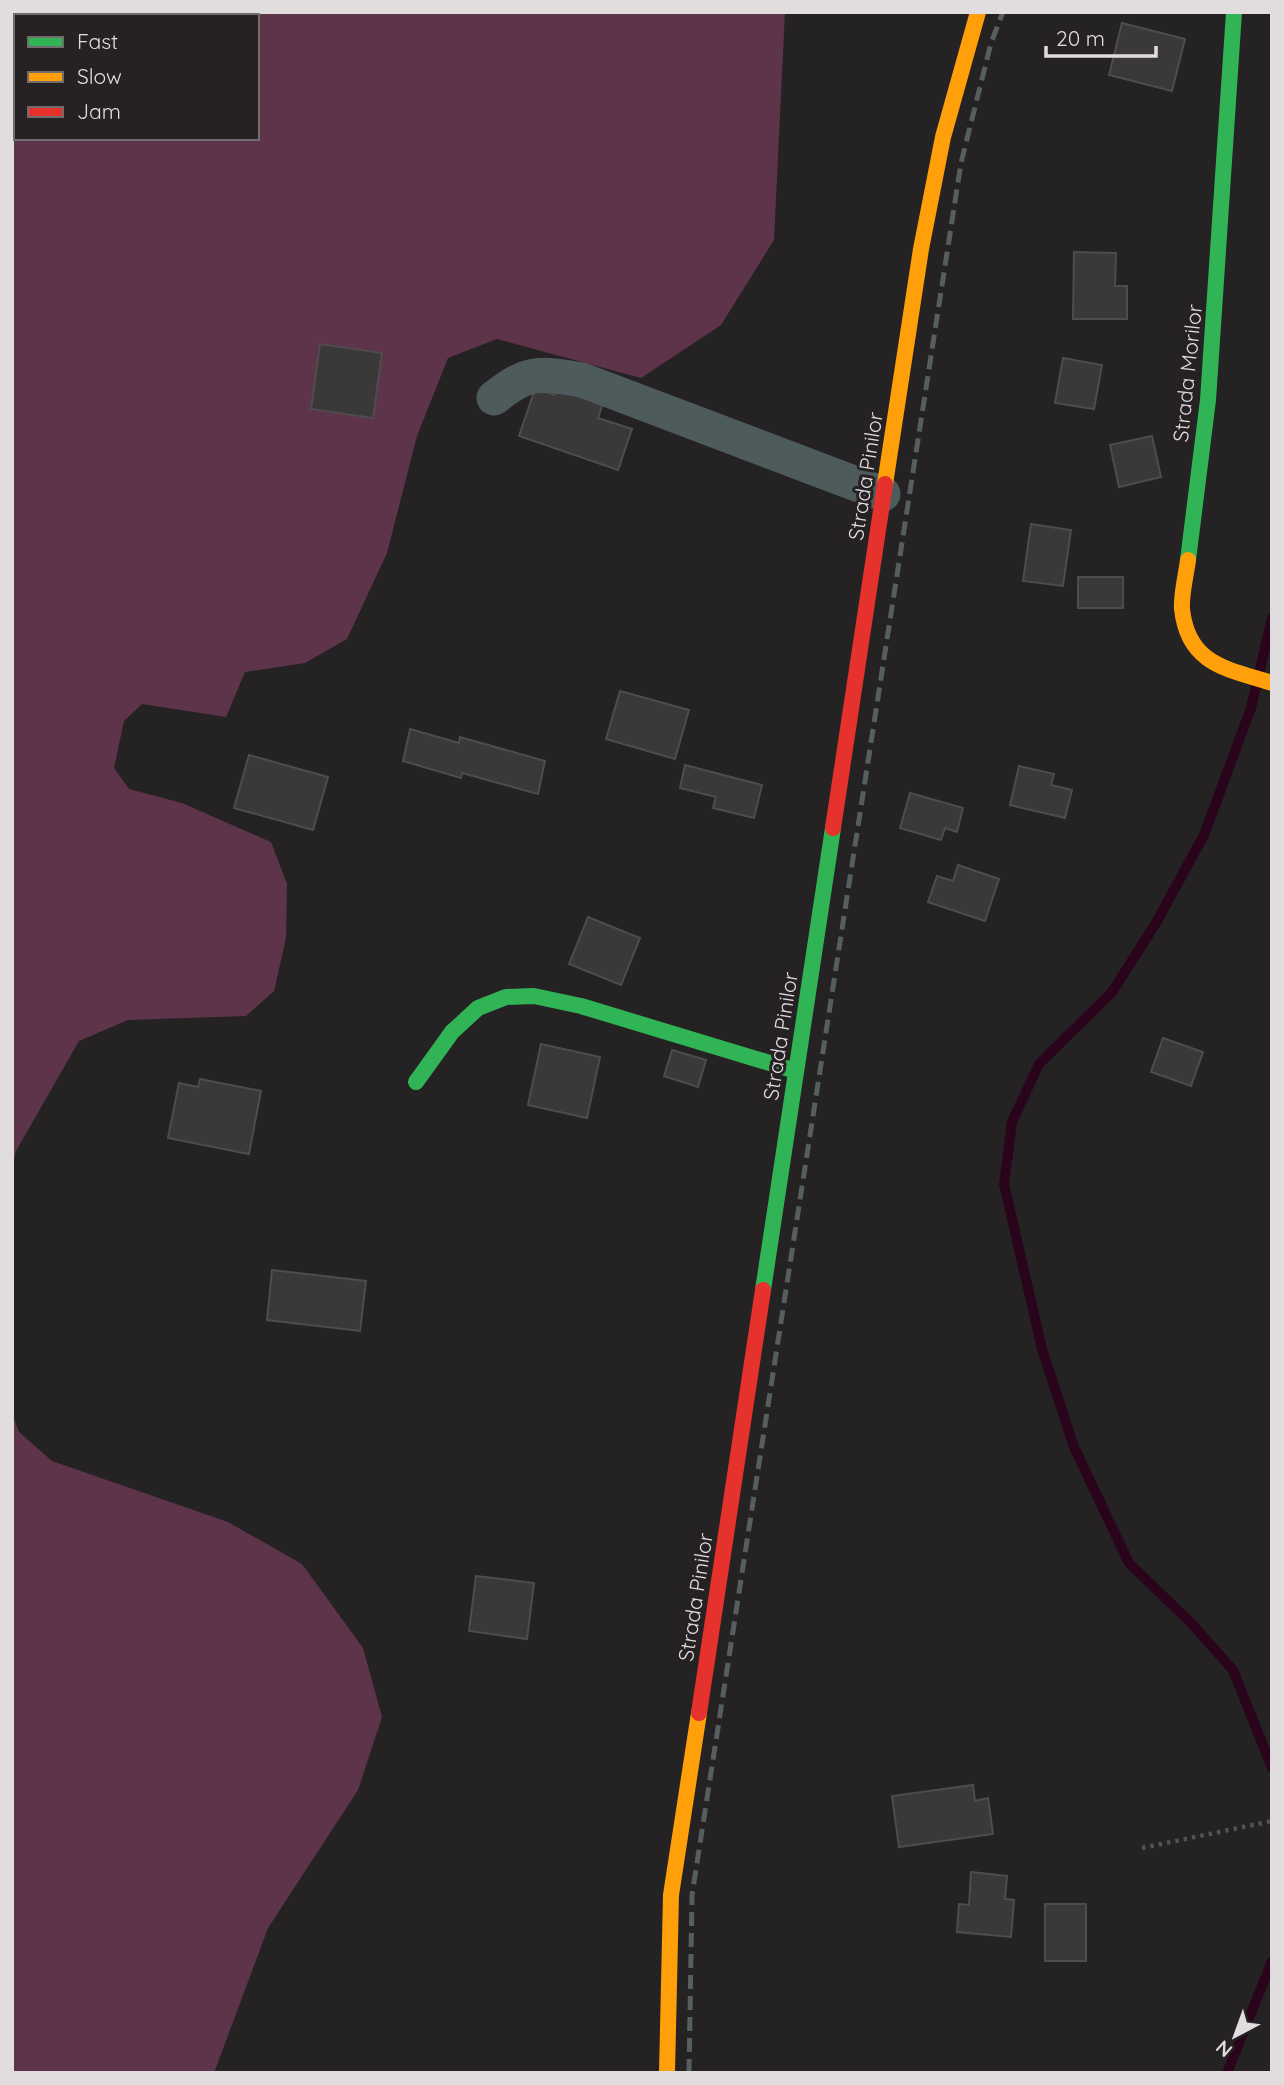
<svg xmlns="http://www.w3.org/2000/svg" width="1284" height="2085" viewBox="0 0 1284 2085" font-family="Quicksand,sans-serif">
<rect width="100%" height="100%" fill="#252223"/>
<g fill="#5e344b" fill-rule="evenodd">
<path d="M 12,12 L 785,12 L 774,240 L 721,325 L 641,378 L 497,339 L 448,358 L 417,436 L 387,553 L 347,639 L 305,663 L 245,672 L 226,717 L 142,704 L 124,721 L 114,768 L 129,789 L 182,803 L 271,842 L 287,884 L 286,938 L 274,991 L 246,1016 L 128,1020 L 79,1041 L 16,1151 L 12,1170 ZM 16,16 L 257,16 L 257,138 L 16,138 Z"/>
<path d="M 12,1413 L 19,1432 L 52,1461 L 228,1522 L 302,1564 L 363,1648 L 382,1717 L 358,1790 L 268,1928 L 214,2073 L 12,2073 Z"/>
</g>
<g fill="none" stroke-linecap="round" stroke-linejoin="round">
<g stroke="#29041b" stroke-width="10">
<path d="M 1272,618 L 1251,708 L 1204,835 L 1156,923 L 1112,992 L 1039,1064 L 1012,1122 L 1004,1184 L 1042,1349 L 1074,1447 L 1129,1563 L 1192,1624 L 1233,1670 L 1272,1768"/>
<path d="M 1227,2073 L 1272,1961"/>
</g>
</g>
<g fill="#3a3839" stroke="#4e4c4d" stroke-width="2">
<path d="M 1122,23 L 1185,39 L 1172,91 L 1109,75 Z"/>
<path d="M 1074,252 L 1116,253 L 1115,286 L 1127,286 L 1127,319 L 1073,319 Z"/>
<path d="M 320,344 L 382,353 L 373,418 L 311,409 Z"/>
<path d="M 1063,358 L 1102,365 L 1094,409 L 1055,403 Z"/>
<path d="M 559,384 L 604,400 L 598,418 L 632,429 L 618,470 L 519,436 L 535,389 L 555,395 Z"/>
<path d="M 1152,436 L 1161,477 L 1119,487 L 1110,445 Z"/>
<path d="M 1031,524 L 1071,530 L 1063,586 L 1023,581 Z"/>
<rect x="1078" y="577" width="45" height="31"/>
<path d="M 620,691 L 689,710 L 675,759 L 606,739 Z"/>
<path d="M 410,729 L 459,743 L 460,737 L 545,761 L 538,794 L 462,773 L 461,778 L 403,761 Z"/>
<path d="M 249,755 L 328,777 L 313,830 L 234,808 Z"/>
<path d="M 685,765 L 762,785 L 754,818 L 713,808 L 716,797 L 680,788 Z"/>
<path d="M 1019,766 L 1054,774 L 1051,785 L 1072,790 L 1065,818 L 1010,805 Z"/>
<path d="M 910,793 L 963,808 L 957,832 L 945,828 L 941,840 L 900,828 Z"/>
<path d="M 958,865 L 999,879 L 985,921 L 928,902 L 937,876 L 953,881 Z"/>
<path d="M 588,917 L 640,938 L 621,985 L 569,964 Z"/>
<path d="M 1163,1038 L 1203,1052 L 1191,1086 L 1151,1072 Z"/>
<path d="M 541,1044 L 600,1057 L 587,1118 L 528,1105 Z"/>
<path d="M 672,1050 L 706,1060 L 698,1087 L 664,1076 Z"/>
<path d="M 200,1079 L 261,1091 L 249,1154 L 168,1138 L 179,1083 L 198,1087 Z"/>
<path d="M 272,1270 L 366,1281 L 360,1331 L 267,1320 Z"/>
<path d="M 476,1576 L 534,1583 L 527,1639 L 469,1631 Z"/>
<path d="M 973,1785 L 975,1801 L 988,1798 L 993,1834 L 899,1847 L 892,1796 Z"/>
<path d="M 971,1872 L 1007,1876 L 1005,1899 L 1014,1900 L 1011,1937 L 957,1932 L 959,1904 L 969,1905 Z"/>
<rect x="1045" y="1904" width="41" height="57"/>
</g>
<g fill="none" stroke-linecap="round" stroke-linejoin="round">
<path stroke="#4c5455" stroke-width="4.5" stroke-dasharray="3.5 5" stroke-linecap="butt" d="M 1142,1848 L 1272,1821"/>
<path stroke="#4e5b5c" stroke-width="35" d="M 494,398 C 529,370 539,373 582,380 L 883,494"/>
<g stroke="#30b455" stroke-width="16">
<path d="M 1188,560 L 1208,400 L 1234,12"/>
<path d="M 416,1082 L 452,1032 L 478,1008 L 506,997 L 534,996 L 581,1006 L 796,1071"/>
<path d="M 763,1290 L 833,828"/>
</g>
<g stroke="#ff9f0a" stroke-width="16">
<path d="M 885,484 L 921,249 L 943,137 L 978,12"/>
<path d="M 1188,560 C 1186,576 1181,594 1182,609 C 1188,665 1228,669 1272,683"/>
<path d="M 667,2073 L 671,1895 L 699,1713"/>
</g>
<g stroke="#e5322d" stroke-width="16">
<path d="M 833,828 L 885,484"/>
<path d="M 699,1713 L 763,1290"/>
</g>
<path stroke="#575e5f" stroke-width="5" stroke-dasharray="14 7" stroke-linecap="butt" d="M 689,2073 L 692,1895 L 961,163 L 991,43 L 1003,12"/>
</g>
<g text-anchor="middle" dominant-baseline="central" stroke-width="6" stroke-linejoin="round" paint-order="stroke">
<g font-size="21" fill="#e1dddf" stroke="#262123">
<text transform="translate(1187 373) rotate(-84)">Strada Morilor</text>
<text transform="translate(865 476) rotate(-81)">Strada Pinilor</text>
<text transform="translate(780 1036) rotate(-81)">Strada Pinilor</text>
<text transform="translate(695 1597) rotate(-81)">Strada Pinilor</text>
</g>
</g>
<rect width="1284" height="2085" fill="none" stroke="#e1dddf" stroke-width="28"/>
<rect x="14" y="14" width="245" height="126" fill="#262123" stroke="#716c6e" stroke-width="2"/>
<rect x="28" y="37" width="35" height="10" fill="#30b455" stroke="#716c6e" stroke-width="2"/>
<text x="77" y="49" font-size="21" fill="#e1dddf">Fast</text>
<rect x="28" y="72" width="35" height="10" fill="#ff9f0a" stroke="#716c6e" stroke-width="2"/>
<text x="77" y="84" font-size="21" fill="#e1dddf">Slow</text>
<rect x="28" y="107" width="35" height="10" fill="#e5322d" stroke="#716c6e" stroke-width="2"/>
<text x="77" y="119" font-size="21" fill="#e1dddf">Jam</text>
<g transform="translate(1235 2036) rotate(221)" stroke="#262123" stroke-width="5" paint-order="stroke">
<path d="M0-5L12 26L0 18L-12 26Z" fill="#e1dddf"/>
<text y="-10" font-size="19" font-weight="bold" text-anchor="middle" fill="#e1dddf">N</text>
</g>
<path d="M1046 46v10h110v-10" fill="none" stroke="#e1dddf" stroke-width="3.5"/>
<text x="1056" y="46" font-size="21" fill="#e1dddf" stroke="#262123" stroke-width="5" paint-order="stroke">20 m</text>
</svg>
